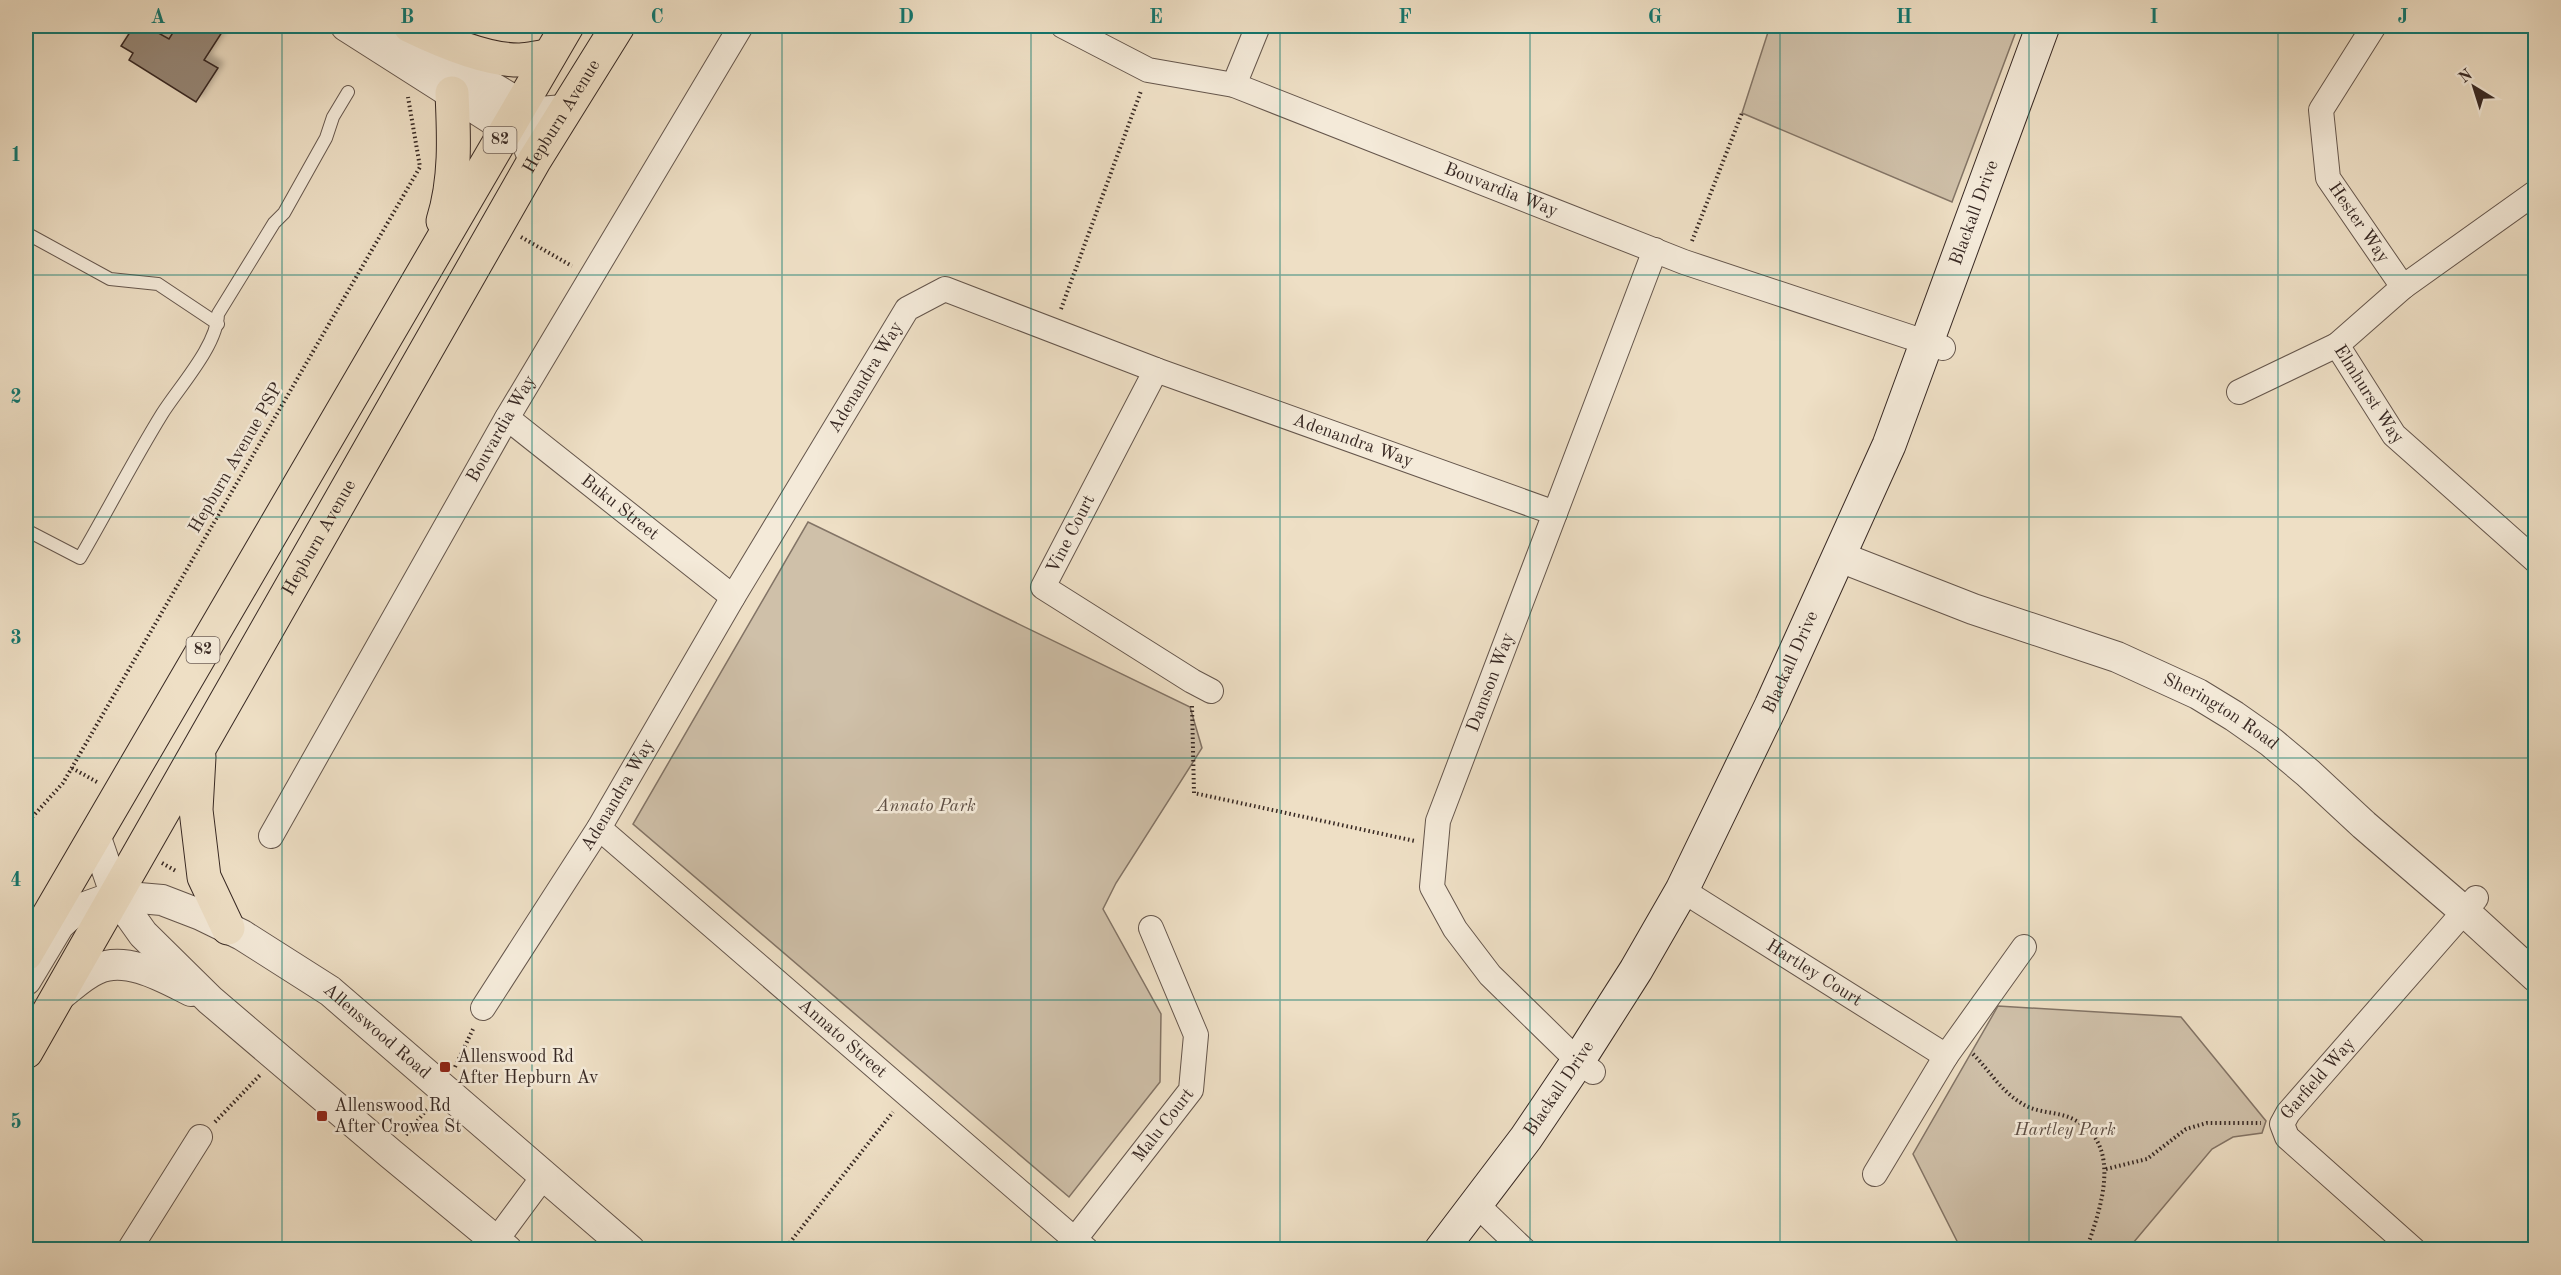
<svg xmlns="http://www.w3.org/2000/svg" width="2561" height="1275" viewBox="0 0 2561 1275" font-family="'Old Standard TT',serif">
<defs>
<filter id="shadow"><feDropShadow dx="5.5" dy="-5.5" stdDeviation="3" flood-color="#0004"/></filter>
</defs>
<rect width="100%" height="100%" fill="#eedfc5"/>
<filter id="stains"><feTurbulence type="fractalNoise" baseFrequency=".00333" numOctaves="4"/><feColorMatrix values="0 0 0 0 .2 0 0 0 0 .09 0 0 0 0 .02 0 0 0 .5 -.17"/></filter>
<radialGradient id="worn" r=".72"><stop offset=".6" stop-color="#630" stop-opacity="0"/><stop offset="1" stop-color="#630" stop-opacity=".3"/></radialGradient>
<g fill="#cfc0a9" stroke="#837466" stroke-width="1.5">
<path d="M 1770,26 L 2018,26 L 1952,202 L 1742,113 Z"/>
<path d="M 808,522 L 1190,707 L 1202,748 L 1116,883 L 1103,909 L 1161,1014 L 1160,1082 L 1069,1197 L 633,824 Z"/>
<path d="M 1998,1006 L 2181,1017 L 2266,1121 L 2262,1133 L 2233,1137 L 2212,1149 L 2128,1249 L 1961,1249 L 1913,1154 Z"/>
</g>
<path fill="#968777" stroke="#372823" stroke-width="1.5" filter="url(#shadow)" d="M 134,26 L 146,26 L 169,39 L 177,26 L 226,26 L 204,60 L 218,68 L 196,102 L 129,60 L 133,53 L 121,46 Z"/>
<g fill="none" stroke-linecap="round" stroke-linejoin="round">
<g stroke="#65564c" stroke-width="14">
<g id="service">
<path d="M 26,233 L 110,279 L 158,284 L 218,324"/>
<path d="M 26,530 L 80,558 C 108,510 133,461 162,414 C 179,387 217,346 218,314 L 274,223 L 284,213 L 326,138 L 333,117 L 348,92"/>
</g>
</g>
<g stroke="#65564c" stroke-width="26">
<g id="minor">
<path id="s1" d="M 1063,26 L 1148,70 L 1234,85 L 1684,262 L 1943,348"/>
<path id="s2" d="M 2374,26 L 2321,110 L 2328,178 L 2403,287"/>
<path d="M 1234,85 L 1258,26"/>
<path id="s3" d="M 2536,192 L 2403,287 L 2337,345 L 2394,435 L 2536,561"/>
<path d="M 1156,370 L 1043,587 L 1192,681 L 1211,691"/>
<path d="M 2239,392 L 2337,345"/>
<path id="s4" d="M 507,418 L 733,597"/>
<path id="s5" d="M 599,828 L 1087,1250"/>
<path id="s6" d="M 271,836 L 507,418 L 741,26"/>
<path id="s7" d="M 1682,890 L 1946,1056"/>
<path id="s8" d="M 483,1008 L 599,828 L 733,597 L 907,309 L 945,289 L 1156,370 L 1555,513"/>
<path id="s9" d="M 1593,1072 L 1578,1061 L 1490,975 L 1455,929 L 1432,887 L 1438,821 L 1655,250"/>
<path d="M 1875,1174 L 1946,1056 L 2024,947"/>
<path d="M 1476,1204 L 1524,1250"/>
<path id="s10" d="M 1075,1239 L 1191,1090 L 1196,1035 L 1151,928"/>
<path d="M 129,1250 L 200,1137"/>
<path d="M 489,1250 L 543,1177"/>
<path id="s11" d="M 2414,1250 L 2287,1137 L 2282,1124 L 2288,1113 L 2476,898"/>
</g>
</g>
<g stroke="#65564c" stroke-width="32">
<g id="tertiary">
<path d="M 346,26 L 492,119 L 515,114 L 564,110"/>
<path d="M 390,26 L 510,98 L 534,161"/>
<path id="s12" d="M 1840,557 L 1973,609 L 2117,657 L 2198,694 L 2234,716 L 2271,742 L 2308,773 L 2364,825 L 2464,911 L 2536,977"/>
<path d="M 95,835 L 116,896 L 143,934 L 210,1000 L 391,1154 L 507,1250"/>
<path id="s13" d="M 26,980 L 59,925 L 74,911 L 116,896 L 162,900 L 201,915 L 242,935 L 330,991 L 630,1250"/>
<path d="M 59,996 C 71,987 83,975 97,969 C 126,955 165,978 191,991"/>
</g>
</g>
<g stroke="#372823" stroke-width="35">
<g id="secondary">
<path id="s14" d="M 1441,1250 L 1526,1138 L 1578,1061 L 1636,970 L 1682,890 L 1771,706 L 1889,445 L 2043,26"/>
</g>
</g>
<g stroke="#372823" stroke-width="35">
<g id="primary">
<path d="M 410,26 C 439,40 488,61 521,60 C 530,59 540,57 549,56"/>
<path d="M 443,221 C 456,180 454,136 452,93"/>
<path d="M 199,757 L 196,810 L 204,877 L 228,928"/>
<path d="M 26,954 L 567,26"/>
<path id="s15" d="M 26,1052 L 534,161 L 618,26"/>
</g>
</g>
<g stroke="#372823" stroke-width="4" stroke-dasharray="1.5 3" stroke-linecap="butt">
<path d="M 312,26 L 322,32"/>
<path d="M 521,237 L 572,266"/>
<path d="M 1692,241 L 1742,113"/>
<path d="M 1061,309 L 1141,91"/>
<path d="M 1192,706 L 1194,793 L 1415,841"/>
<path d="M 72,768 L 97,782"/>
<path d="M 26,824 L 63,783 L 420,167 L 408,97"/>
<path d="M 162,863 L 176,871"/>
<path d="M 1973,1054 C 1990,1071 2000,1090 2021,1103 C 2038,1114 2057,1111 2073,1119 C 2124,1144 2101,1208 2086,1250"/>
<path d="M 455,1067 L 474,1027"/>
<path d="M 215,1122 L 260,1075"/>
<path d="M 406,1135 L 428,1108"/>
<path d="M 2106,1169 L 2147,1159 L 2186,1129 L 2207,1123 L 2261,1123"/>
<path d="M 784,1250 L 893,1112"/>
</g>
<use href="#service" stroke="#f4ead9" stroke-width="12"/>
<use href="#minor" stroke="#f4ead9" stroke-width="24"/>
<use href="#tertiary" stroke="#f4ead9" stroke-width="30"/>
<use href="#secondary" stroke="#f4ead9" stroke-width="33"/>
<use href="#primary" stroke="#eedfc5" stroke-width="33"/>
</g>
<path fill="none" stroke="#0f766e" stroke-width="1.5" stroke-opacity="0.55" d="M 282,26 L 282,1250M 532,26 L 532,1250M 782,26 L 782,1250M 1031,26 L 1031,1250M 1280,26 L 1280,1250M 1530,26 L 1530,1250M 1780,26 L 1780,1250M 2029,26 L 2029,1250M 2278,26 L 2278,1250M 26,275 L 2536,275M 26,517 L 2536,517M 26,758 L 2536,758M 26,1000 L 2536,1000"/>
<g fill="#8f2418" stroke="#f4ead9" stroke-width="2">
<rect x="439" y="1061" width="12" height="12" rx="3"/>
<rect x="316" y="1110" width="12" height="12" rx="3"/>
</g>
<g text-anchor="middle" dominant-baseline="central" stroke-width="5" stroke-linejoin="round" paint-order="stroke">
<g fill="#f4ead9" stroke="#70625a" stroke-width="1.5">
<rect x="483.5" y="127" width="33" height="26" rx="4.5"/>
<rect x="186.5" y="637" width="33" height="26" rx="4.5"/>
</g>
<g font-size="16" font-weight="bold" fill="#372823">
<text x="500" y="140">82</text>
<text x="203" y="650">82</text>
</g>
<g font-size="18" fill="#372823" stroke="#f4ead9">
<text stroke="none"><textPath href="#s15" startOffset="1078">Hepburn Avenue</textPath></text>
<text stroke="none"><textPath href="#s1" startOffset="470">Bouvardia Way</textPath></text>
<text stroke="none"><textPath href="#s14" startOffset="1172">Blackall Drive</textPath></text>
<text stroke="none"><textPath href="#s2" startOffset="222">Hester Way</textPath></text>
<text stroke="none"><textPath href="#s8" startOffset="738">Adenandra Way</textPath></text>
<text stroke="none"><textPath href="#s3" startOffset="310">Elmhurst Way</textPath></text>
<text stroke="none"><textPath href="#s6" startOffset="468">Bouvardia Way</textPath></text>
<text stroke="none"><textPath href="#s8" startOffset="1296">Adenandra Way</textPath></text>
<text transform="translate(236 458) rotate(-60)">Hepburn Avenue PSP</text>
<text stroke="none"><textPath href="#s4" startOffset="144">Buku Street</textPath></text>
<text transform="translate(1071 534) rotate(-63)">Vine Court</text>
<text stroke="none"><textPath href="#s15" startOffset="592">Hepburn Avenue</textPath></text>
<text stroke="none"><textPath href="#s14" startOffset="686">Blackall Drive</textPath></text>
<text stroke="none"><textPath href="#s9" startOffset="462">Damson Way</textPath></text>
<text stroke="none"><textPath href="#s12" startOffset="412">Sherington Road</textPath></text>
<text stroke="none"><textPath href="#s8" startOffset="252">Adenandra Way</textPath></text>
<text stroke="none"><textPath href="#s7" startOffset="156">Hartley Court</textPath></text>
<text stroke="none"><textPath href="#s13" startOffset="429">Allenswood Road</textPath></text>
<text stroke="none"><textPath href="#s5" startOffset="322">Annato Street</textPath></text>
<text stroke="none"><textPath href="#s11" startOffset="242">Garfield Way</textPath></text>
<text stroke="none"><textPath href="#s14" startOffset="200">Blackall Drive</textPath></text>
<text stroke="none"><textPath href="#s10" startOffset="144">Malu Court</textPath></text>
</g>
<g font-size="18" font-style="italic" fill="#5d4e44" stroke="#f4ead9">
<text x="926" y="806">Annato Park</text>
<text x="2065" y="1130">Hartley Park</text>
</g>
<g font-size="18" fill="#372823" stroke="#f4ead9" text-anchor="start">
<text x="457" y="1057">Allenswood Rd<tspan x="457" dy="21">After Hepburn Av</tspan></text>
<text x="334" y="1106">Allenswood Rd<tspan x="334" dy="21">After Crowea St</tspan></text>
</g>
</g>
<rect width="2561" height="1275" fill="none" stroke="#eedfc5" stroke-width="66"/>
<g transform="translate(2474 87) rotate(322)" stroke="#f4ead9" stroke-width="4.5" paint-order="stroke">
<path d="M0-4.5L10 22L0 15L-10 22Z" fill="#372823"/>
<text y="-9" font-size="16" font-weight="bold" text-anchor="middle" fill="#372823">N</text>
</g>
<rect x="33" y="33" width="2495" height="1209" fill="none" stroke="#0f766e" stroke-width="2"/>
<g font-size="20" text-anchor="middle" font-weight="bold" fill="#0f766e">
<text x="158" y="23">A</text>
<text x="407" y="23">B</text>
<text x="657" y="23">C</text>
<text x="906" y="23">D</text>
<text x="1156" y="23">E</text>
<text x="1405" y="23">F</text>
<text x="1655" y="23">G</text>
<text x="1904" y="23">H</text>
<text x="2154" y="23">I</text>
<text x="2403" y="23">J</text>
<text x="16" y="161">1</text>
<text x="16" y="403">2</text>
<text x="16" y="644">3</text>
<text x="16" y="886">4</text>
<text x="16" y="1128">5</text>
</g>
<rect width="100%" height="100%" filter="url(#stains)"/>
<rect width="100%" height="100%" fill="url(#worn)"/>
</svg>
